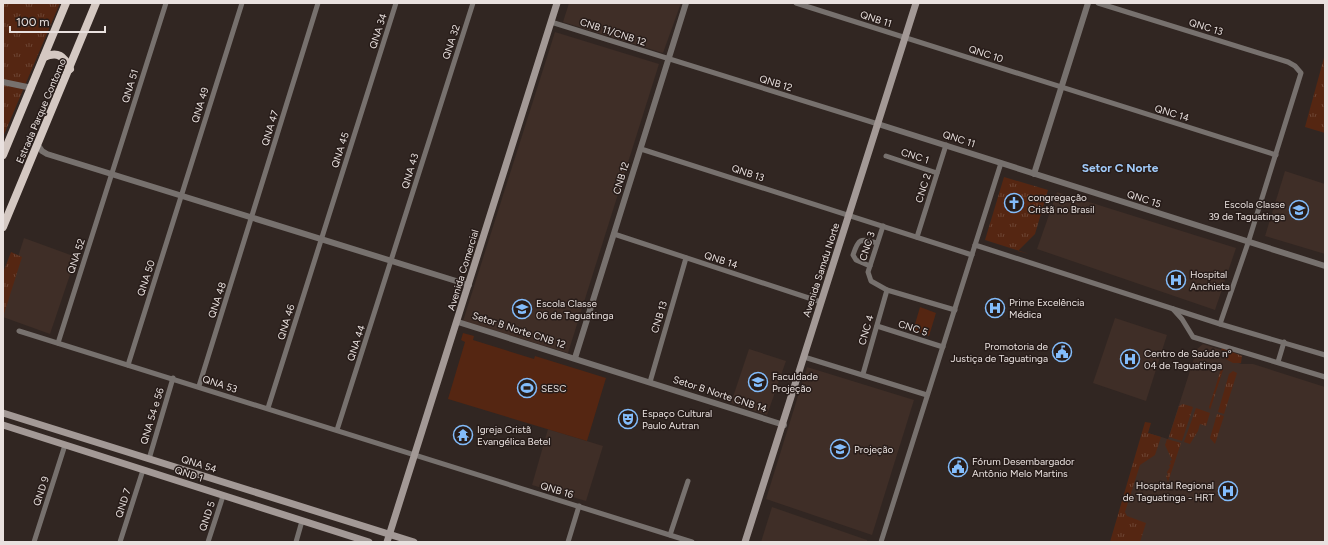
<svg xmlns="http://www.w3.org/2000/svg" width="1328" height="545" viewBox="0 0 1328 545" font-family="Figtree,sans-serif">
<defs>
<pattern id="grass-tufts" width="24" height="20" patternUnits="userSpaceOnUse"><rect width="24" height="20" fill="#552612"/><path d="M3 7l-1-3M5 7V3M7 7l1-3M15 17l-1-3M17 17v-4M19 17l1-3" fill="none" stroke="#6d4534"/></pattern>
</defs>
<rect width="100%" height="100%" fill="#312622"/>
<g fill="#3f2e27">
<path d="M 569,3 L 681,3 L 663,53 L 563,22 Z"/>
<path d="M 555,32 L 659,64 L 568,353 L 463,321 Z"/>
<path d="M 1285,171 L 1325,184 L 1325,254 L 1265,236 Z"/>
<path d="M 1057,192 L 1236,248 L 1215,310 L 1037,249 Z"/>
<path d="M 24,238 L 76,257 L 50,334 L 3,317 L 3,304 Z"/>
<path d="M 1115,318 L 1167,335 L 1146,401 L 1093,383 Z"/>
<path d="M 1203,344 L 1227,352 L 1225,359 L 1242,364 L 1253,364 L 1325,387 L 1325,542 L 1114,542 L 1148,433 L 1168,439 L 1197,349 Z"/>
<path d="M 749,349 L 786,361 L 767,415 L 731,403 Z"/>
<path d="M 807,367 L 914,400 L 872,535 L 766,499 Z"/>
<path d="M 548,429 L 603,446 L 586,501 L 532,485 Z"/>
<path d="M 772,507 L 867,540 L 867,542 L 761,542 Z"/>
</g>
<g fill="url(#grass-tufts)">
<path d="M 3,3 L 60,3 L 3,137 Z"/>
<path d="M 1325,54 L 1325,133 L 1305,127 Z"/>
<path d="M 1004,177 L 1048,190 L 1035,234 L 1018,251 L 1029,254 L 985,240 Z"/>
<path d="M 11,252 L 22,257 L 4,314 L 3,273 Z"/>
<path d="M 1222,348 L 1242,356 L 1241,363 L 1233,363 L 1224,358 L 1226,352 L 1221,350 Z"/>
<path d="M 1221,369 L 1223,370 L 1210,410 L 1209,407 Z"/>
<path d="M 1233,371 L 1237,373 L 1224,414 L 1218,412 L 1229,374 Z"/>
<path d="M 1183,404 L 1193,407 L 1182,441 L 1169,437 L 1179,406 Z"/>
<path d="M 1196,408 L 1210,413 L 1206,426 L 1200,424 L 1198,431 L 1190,444 L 1184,442 Z"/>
<path d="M 1217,414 L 1224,416 L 1215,444 L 1210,438 Z"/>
<path d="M 1145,422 L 1151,423 L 1148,433 L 1161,437 L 1155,455 L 1140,465 L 1125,512 L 1127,516 L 1146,523 L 1140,542 L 1110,542 Z"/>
<path d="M 1167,439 L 1181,443 L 1168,482 L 1166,476 L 1168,475 L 1167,472 L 1170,467 L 1169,465 L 1171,464 L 1170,461 L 1172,460 L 1165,445 Z"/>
</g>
<g fill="#552612">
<path d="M 920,307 L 936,313 L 929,336 L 913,331 Z"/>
<path d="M 463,333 L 474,336 L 473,340 L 534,359 L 535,356 L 606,378 L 587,441 L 448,399 L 465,342 L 461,340 Z"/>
</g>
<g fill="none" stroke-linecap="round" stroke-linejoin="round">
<g stroke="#77716e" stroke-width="5">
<path d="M 796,3 L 1276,155"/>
<path d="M 1098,3 L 1288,62 L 1295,66 L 1301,73 L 1248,243 L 1220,324"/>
<path d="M 551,22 L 878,124"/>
<path d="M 641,149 L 972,255"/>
<path d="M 886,156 L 937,173"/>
<path d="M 883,226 L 868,272 L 871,281 L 887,290 L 955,310"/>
<path d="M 614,234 L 821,302"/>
<path d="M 917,237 L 946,145"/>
<path d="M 975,245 L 1220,324 L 1325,355"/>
<path d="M 870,266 L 856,260 L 853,255 C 859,237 861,239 877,243"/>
<path d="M 1173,309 L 1182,319 L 1193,337 L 1325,377"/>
<path d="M 877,326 L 943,347"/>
<path d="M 19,331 L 692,542"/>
<path d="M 58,343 L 166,3"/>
<path d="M 804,357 L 927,395"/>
<path d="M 1278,362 L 1284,342"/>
<path d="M 128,365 L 242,3"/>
<path d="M 863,374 L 887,290"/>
<path d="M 650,382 L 686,258"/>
<path d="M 199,386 L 318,3"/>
<path d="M 268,408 L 396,3"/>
<path d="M 337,430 L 473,3"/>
<path d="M 149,459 L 173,378"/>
<path d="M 670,535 L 688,481"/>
<path d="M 34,542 L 65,445"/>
<path d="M 120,542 L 143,470"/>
<path d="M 208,542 L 223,496"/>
<path d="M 296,542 L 302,521"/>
<path d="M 568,542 L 579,506"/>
<path d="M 881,542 L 1001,163"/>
</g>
<g stroke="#77716e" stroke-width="6">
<path d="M 3,82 L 32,88"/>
<path d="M 878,124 L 1325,266"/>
<path d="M 37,144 L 42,151 L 47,154 L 469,285"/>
<path d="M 1034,174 L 1088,3"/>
<path d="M 458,322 L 784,425"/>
<path d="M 575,358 L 686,3"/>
</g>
<g stroke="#a39996" stroke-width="7">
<path d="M 3,413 L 414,542"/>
<path d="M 3,425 L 369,542"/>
<path d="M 387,542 L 557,3"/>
<path d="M 745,542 L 916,3"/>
</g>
<g stroke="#d4c8c2" stroke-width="8">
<path d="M 44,57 C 58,51 64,56 70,69"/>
<path d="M 3,155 L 66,3"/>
<path d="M 3,227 L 96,3"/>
</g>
</g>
<defs>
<g id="church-ring" transform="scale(1)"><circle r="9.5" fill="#271c19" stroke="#83bcfb" stroke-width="1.5"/><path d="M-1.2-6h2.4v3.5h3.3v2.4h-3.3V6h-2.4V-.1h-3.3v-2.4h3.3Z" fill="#83bcfb"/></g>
<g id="school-ring" transform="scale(1)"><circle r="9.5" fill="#271c19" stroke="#83bcfb" stroke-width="1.5"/><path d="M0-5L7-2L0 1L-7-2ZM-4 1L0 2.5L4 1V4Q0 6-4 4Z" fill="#83bcfb"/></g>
<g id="hospital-ring" transform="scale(1)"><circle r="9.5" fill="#271c19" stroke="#83bcfb" stroke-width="1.5"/><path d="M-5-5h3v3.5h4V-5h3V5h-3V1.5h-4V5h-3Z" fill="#83bcfb"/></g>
<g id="civic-ring" transform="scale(1)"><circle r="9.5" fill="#271c19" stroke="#83bcfb" stroke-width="1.5"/><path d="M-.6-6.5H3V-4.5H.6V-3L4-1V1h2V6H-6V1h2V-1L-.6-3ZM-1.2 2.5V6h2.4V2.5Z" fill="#83bcfb"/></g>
<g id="university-ring" transform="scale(1)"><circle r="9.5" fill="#271c19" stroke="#83bcfb" stroke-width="1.5"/><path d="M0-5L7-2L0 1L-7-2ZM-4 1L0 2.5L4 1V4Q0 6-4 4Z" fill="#83bcfb"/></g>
<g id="stadium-ring" transform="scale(1)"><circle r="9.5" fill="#271c19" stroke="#83bcfb" stroke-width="1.5"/><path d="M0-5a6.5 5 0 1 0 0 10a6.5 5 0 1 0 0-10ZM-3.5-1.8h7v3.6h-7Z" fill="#83bcfb"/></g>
<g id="theatre-ring" transform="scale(1)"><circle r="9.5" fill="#271c19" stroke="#83bcfb" stroke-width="1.5"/><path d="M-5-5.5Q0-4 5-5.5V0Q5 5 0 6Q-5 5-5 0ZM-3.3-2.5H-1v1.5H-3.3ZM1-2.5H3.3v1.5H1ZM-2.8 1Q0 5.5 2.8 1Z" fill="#83bcfb"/></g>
<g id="temple-ring" transform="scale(1)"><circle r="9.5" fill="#271c19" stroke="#83bcfb" stroke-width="1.5"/><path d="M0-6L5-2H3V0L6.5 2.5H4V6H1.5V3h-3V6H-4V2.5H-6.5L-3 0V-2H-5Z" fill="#83bcfb"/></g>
</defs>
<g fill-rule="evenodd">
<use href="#church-ring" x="1014" y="203"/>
<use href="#school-ring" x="1299" y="210"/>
<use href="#hospital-ring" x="1176" y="280"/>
<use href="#hospital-ring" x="995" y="308"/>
<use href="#school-ring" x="522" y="309"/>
<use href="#civic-ring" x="1062" y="352"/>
<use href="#hospital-ring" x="1130" y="359"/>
<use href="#university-ring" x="758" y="382"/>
<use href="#stadium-ring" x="527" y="388"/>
<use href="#theatre-ring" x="628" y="419"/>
<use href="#temple-ring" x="463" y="435"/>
<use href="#school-ring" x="840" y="449"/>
<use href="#civic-ring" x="958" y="467"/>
<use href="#hospital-ring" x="1228" y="491"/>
</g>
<g text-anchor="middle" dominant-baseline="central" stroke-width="3" stroke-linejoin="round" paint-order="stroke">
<g font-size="10" fill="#e9e1df" stroke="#271c19">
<text transform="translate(876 19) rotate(18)">QNB 11</text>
<text transform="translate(1206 27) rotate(17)">QNC 13</text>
<text transform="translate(378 31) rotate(-72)">QNA 34</text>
<text transform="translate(613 32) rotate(18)">CNB 11/CNB 12</text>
<text transform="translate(451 42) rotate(-72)">QNA 32</text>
<text transform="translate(986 54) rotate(18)">QNC 10</text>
<text transform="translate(776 83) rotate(17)">QNB 12</text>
<text transform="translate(130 86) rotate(-73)">QNA 51</text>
<text transform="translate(200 105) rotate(-73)">QNA 49</text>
<text transform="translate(41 111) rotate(-67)">Estrada Parque Contorno</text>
<text transform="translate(1172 113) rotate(17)">QNC 14</text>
<text transform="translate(270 128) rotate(-73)">QNA 47</text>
<text transform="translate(959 139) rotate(18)">QNC 11</text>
<text transform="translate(340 150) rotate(-72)">QNA 45</text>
<text transform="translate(915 156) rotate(18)">CNC 1</text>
<text transform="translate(410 171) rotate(-73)">QNA 43</text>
<text transform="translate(748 173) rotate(18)">QNB 13</text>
<text transform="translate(621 178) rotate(-73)">CNB 12</text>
<text transform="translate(923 188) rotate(-72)">CNC 2</text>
<text transform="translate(1144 199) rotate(18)">QNC 15</text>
<text transform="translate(867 246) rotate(-72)">CNC 3</text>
<text transform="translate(76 256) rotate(-72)">QNA 52</text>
<text transform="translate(721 260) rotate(18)">QNB 14</text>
<text transform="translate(463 270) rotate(-73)">Avenida Comercial</text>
<text transform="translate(821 270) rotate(-72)">Avenida Samdu Norte</text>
<text transform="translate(146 278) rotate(-72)">QNA 50</text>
<text transform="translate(217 300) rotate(-72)">QNA 48</text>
<text transform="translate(659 317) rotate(-73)">CNB 13</text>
<text transform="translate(286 322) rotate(-73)">QNA 46</text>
<text transform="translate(913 328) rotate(18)">CNC 5</text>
<text transform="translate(519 330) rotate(18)">Setor B Norte CNB 12</text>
<text transform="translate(866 330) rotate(-74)">CNC 4</text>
<text transform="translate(356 343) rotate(-72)">QNA 44</text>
<text transform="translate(220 384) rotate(18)">QNA 53</text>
<text transform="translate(720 394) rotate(18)">Setor B Norte CNB 14</text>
<text transform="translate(152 416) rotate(-73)">QNA 54 e 56</text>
<text transform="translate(199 464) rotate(17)">QNA 54</text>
<text transform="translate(189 474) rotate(18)">QND 1</text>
<text transform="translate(557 490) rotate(17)">QNB 16</text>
<text transform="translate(41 491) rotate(-72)">QND 9</text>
<text transform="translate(123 503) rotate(-72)">QND 7</text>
<text transform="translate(207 516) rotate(-72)">QND 5</text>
</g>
<g font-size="10" fill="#e9e1df" stroke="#271c19" text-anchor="start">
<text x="1028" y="197">congregação<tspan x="1028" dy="12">Cristã no Brasil</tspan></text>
<text x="1285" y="204" text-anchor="end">Escola Classe<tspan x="1285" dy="12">39 de Taguatinga</tspan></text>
<text x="1190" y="274">Hospital<tspan x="1190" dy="12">Anchieta</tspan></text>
<text x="1009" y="302">Prime Excelência<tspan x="1009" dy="12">Médica</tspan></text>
<text x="536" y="303">Escola Classe<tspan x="536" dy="12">06 de Taguatinga</tspan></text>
<text x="1048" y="346" text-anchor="end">Promotoria de<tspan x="1048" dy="12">Justiça de Taguatinga</tspan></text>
<text x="1144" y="353">Centro de Saúde nº<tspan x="1144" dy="12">04 de Taguatinga</tspan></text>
<text x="772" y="376">Faculdade<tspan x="772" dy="12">Projeção</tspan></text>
<text x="541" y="388">SESC</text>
<text x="642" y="413">Espaço Cultural<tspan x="642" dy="12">Paulo Autran</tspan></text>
<text x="477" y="429">Igreja Cristã<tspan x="477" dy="12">Evangélica Betel</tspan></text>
<text x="854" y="449">Projeção</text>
<text x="972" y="461">Fórum Desembargador<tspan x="972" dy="12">Antônio Melo Martins</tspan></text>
<text x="1214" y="485" text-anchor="end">Hospital Regional<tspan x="1214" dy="12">de Taguatinga - HRT</tspan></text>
</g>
<g font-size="12" font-weight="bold" fill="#a0caf9" stroke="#271c19">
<text x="1120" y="168">Setor C Norte</text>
</g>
</g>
<rect width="1328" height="545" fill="none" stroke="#e9e1df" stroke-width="8"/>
<path d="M10 26v6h95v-6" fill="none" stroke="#e9e1df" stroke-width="2"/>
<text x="16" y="26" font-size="12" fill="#e9e1df" stroke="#271c19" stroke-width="3" paint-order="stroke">100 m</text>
</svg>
